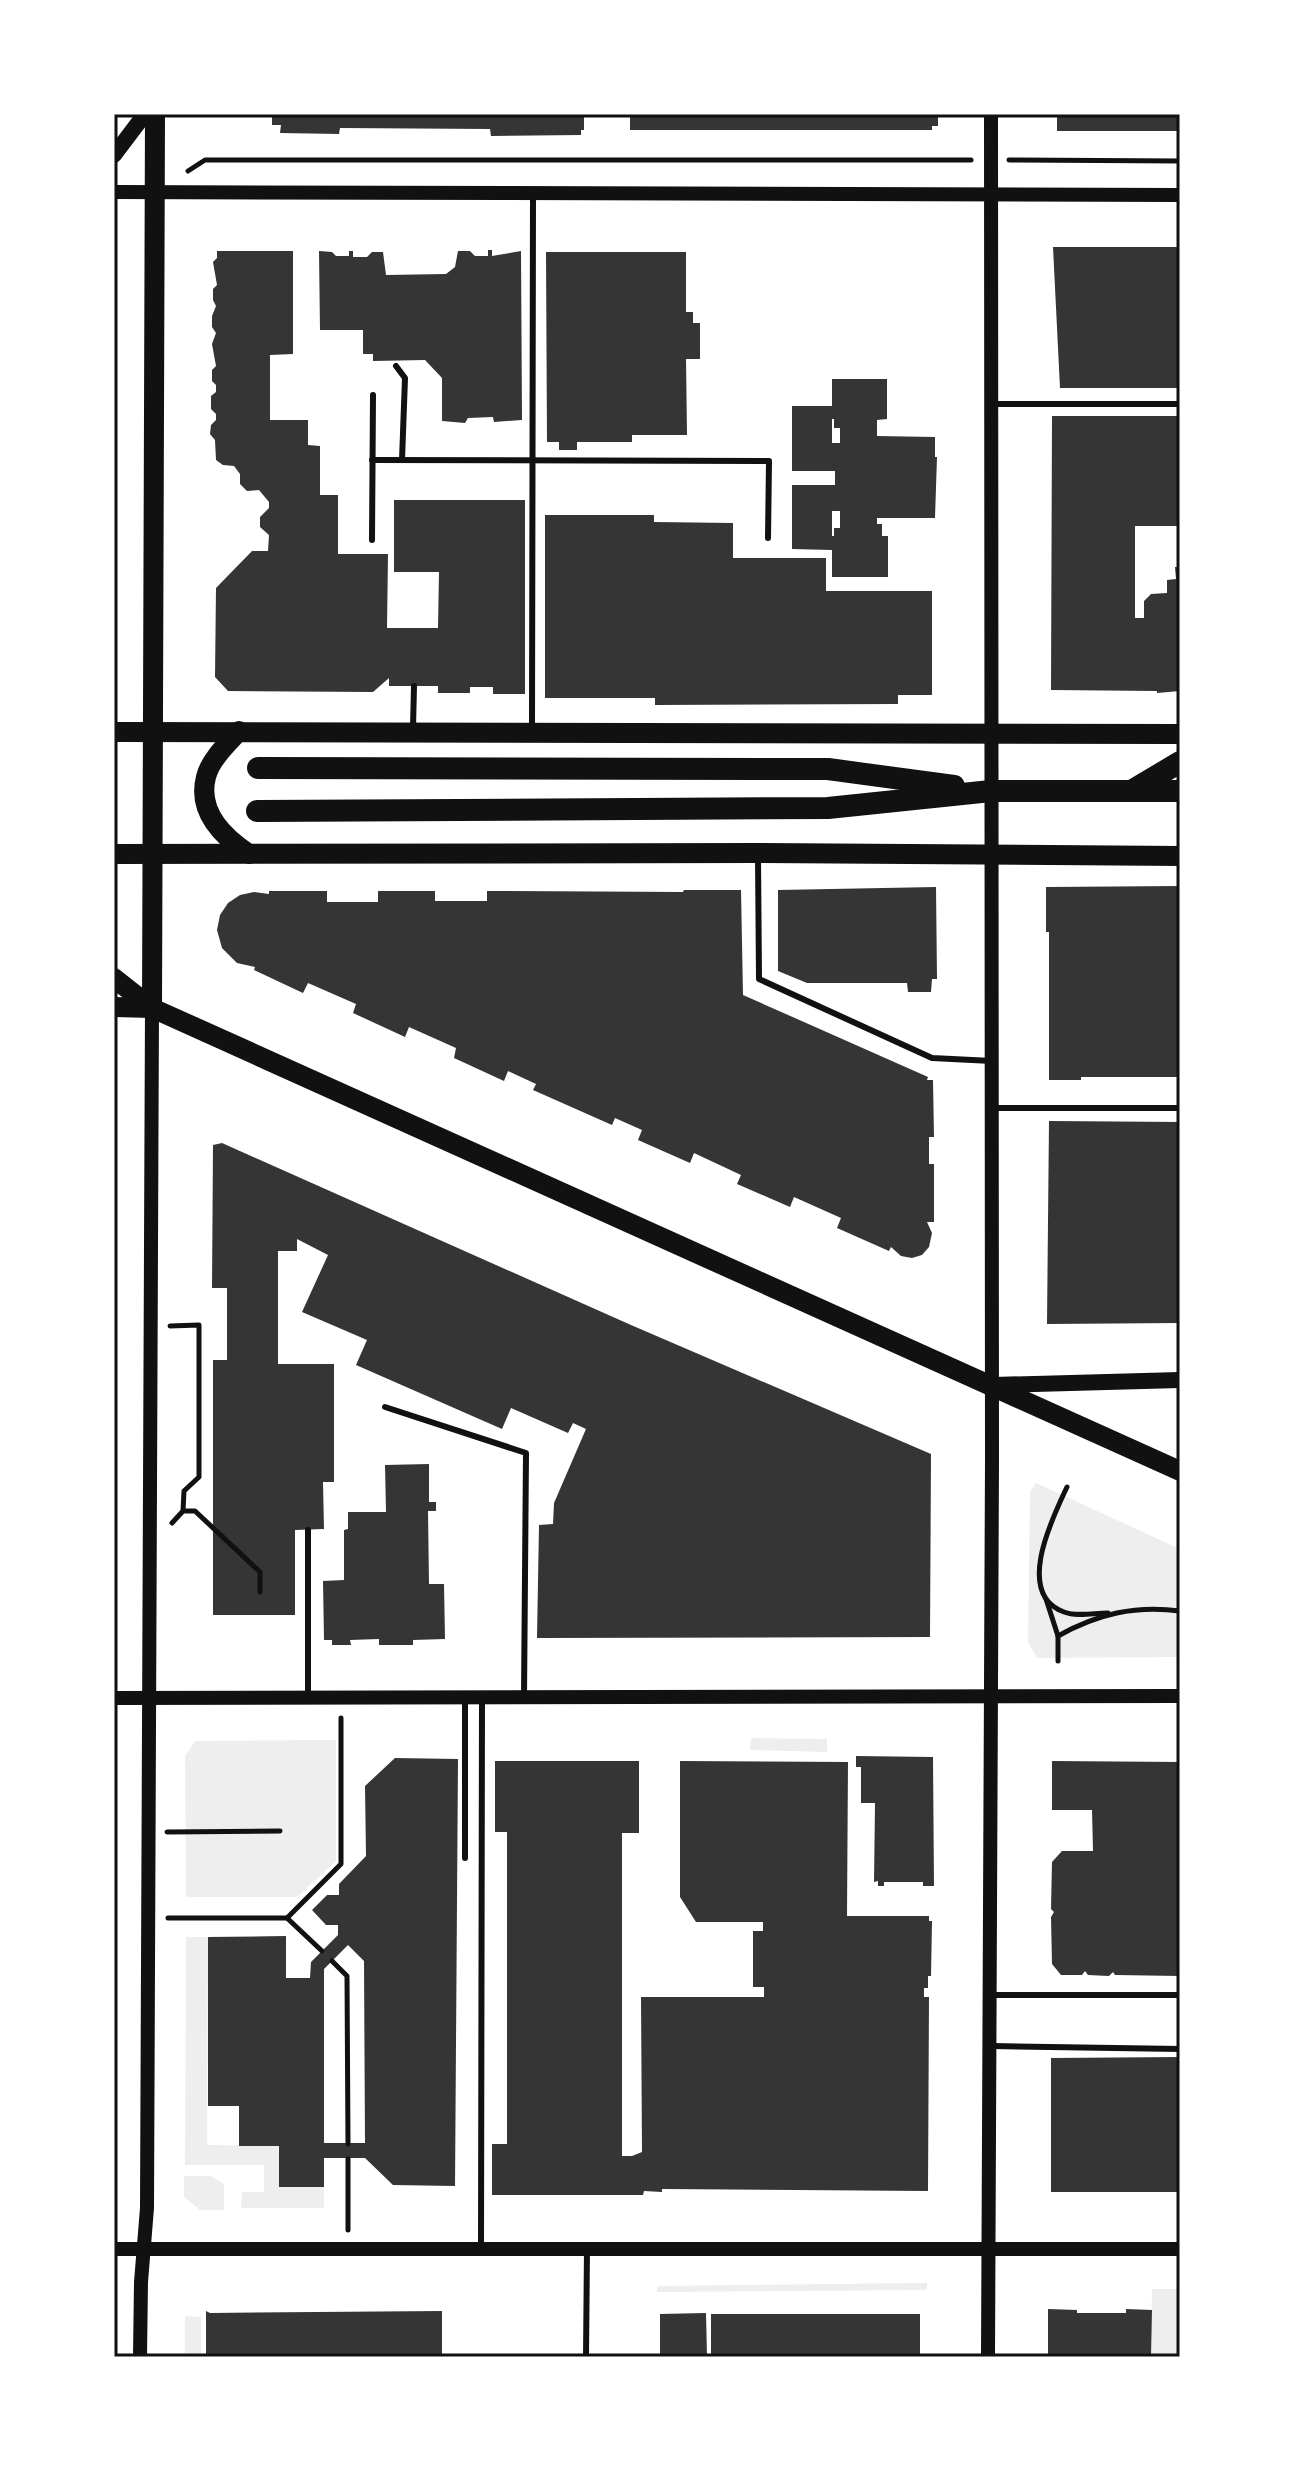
<svg xmlns="http://www.w3.org/2000/svg" width="1294" height="2471" viewBox="0 0 1294 2471" font-family="'Alegreya Sans',sans-serif">
<rect width="100%" height="100%" fill="#fff"/>
<g fill="#eee">
<path d="M 1036,1483 L 1180,1549 L 1180,1657 L 1037,1658 L 1028,1642 L 1030,1492 Z"/>
<path d="M 751,1738 L 827,1739 L 827,1752 L 750,1750 Z"/>
<path d="M 336,1740 L 336,1861 L 297,1897 L 186,1897 L 185,1756 L 195,1741 Z"/>
<path d="M 186,1937 L 208,1937 L 207,2145 L 279,2146 L 324,2187 L 324,2208 L 241,2208 L 242,2192 L 264,2192 L 264,2165 L 185,2165 Z"/>
<path d="M 184,2176 L 211,2176 L 224,2184 L 224,2210 L 200,2210 L 184,2197 Z"/>
<path d="M 927,2283 L 927,2290 L 657,2292 L 657,2286 Z"/>
<path d="M 1152,2289 L 1180,2289 L 1180,2357 L 1151,2357 Z"/>
<path d="M 185,2316 L 201,2317 L 201,2357 L 185,2357 Z"/>
</g>
<g fill="#353535" fill-rule="evenodd">
<path d="M 272,114 L 584,114 L 584,130 L 581,130 L 581,135 L 491,136 L 490,129 L 340,128 L 339,134 L 280,133 L 281,125 L 272,125 Z"/>
<path d="M 630,114 L 938,114 L 938,126 L 932,126 L 932,130 L 630,130 Z"/>
<rect x="1057" y="114" width="123" height="17"/>
<path d="M 1053,247 L 1180,247 L 1180,388 L 1060,388 Z"/>
<path d="M 488,250 L 492,250 L 492,256 L 521,251 L 522,420 L 494,422 L 493,417 L 468,418 L 465,423 L 442,421 L 442,378 L 425,360 L 373,361 L 373,354 L 363,354 L 363,330 L 320,330 L 319,251 L 332,252 L 336,256 L 349,256 L 349,251 L 353,251 L 353,257 L 367,257 L 372,252 L 383,252 L 386,275 L 446,274 L 455,267 L 458,251 L 470,251 L 475,256 L 488,256 Z"/>
<path d="M 217,251 L 293,251 L 293,354 L 270,355 L 270,420 L 308,420 L 308,445 L 320,446 L 320,495 L 338,495 L 338,554 L 388,554 L 387,628 L 438,628 L 439,572 L 394,572 L 394,500 L 525,500 L 525,694 L 493,694 L 493,687 L 470,687 L 470,693 L 438,693 L 438,686 L 389,686 L 389,678 L 373,692 L 228,691 L 215,677 L 216,588 L 252,551 L 268,551 L 269,535 L 260,527 L 260,517 L 269,508 L 269,502 L 259,490 L 247,491 L 240,484 L 240,474 L 234,466 L 223,465 L 216,460 L 215,440 L 210,434 L 211,425 L 216,420 L 216,414 L 211,409 L 211,396 L 216,392 L 216,385 L 212,381 L 212,370 L 216,366 L 212,344 L 216,333 L 212,327 L 212,316 L 216,306 L 213,300 L 213,289 L 217,285 L 213,262 L 217,258 Z"/>
<path d="M 546,252 L 686,252 L 686,312 L 693,312 L 693,323 L 700,323 L 700,359 L 686,359 L 687,435 L 632,435 L 632,442 L 577,442 L 577,450 L 559,450 L 559,442 L 547,442 Z"/>
<path d="M 832,379 L 887,379 L 887,419 L 877,420 L 877,436 L 935,437 L 935,457 L 937,457 L 935,518 L 877,518 L 877,524 L 882,524 L 882,536 L 888,536 L 888,577 L 832,577 L 832,550 L 792,549 L 792,485 L 835,485 L 835,471 L 792,471 L 792,406 L 832,406 ZM 832,419 L 834,419 L 834,428 L 840,428 L 840,443 L 832,443 ZM 832,511 L 840,511 L 840,528 L 834,528 L 834,536 L 832,536 Z"/>
<path d="M 1052,416 L 1180,416 L 1180,526 L 1135,526 L 1135,618 L 1144,618 L 1144,601 L 1151,594 L 1167,593 L 1167,580 L 1176,579 L 1175,567 L 1180,567 L 1180,691 L 1157,693 L 1157,691 L 1051,690 Z"/>
<path d="M 545,515 L 654,515 L 654,522 L 733,523 L 733,558 L 826,558 L 826,591 L 932,591 L 932,695 L 898,695 L 898,704 L 655,705 L 655,698 L 545,698 Z"/>
<path d="M 1180,886 L 1180,1077 L 1081,1077 L 1081,1080 L 1049,1080 L 1049,932 L 1046,932 L 1046,887 Z"/>
<path d="M 936,887 L 937,979 L 932,979 L 931,992 L 908,992 L 907,983 L 807,983 L 778,971 L 778,890 Z"/>
<path d="M 684,890 L 741,890 L 743,995 L 928,1077 L 927,1080 L 933,1080 L 934,1137 L 929,1137 L 929,1164 L 934,1164 L 934,1222 L 927,1222 L 932,1233 L 929,1247 L 922,1255 L 912,1258 L 901,1256 L 891,1247 L 889,1251 L 837,1228 L 841,1218 L 794,1197 L 790,1207 L 737,1184 L 741,1175 L 694,1153 L 690,1163 L 638,1140 L 642,1130 L 615,1118 L 612,1125 L 533,1090 L 536,1084 L 508,1071 L 504,1081 L 454,1058 L 456,1048 L 409,1027 L 405,1037 L 353,1013 L 356,1004 L 308,983 L 303,993 L 254,970 L 255,967 L 237,963 L 222,948 L 217,930 L 220,915 L 228,903 L 240,895 L 254,892 L 269,894 L 269,891 L 327,891 L 327,902 L 378,902 L 378,891 L 435,891 L 435,901 L 487,901 L 487,891 L 683,892 Z"/>
<path d="M 1049,1121 L 1180,1122 L 1180,1323 L 1047,1324 Z"/>
<path d="M 222,1143 L 631,1325 L 931,1454 L 930,1637 L 537,1638 L 539,1525 L 553,1524 L 554,1503 L 586,1429 L 573,1423 L 568,1433 L 511,1408 L 502,1429 L 356,1365 L 367,1340 L 302,1312 L 328,1255 L 297,1239 L 297,1251 L 278,1251 L 278,1364 L 334,1364 L 334,1482 L 323,1482 L 324,1529 L 295,1530 L 295,1615 L 213,1615 L 213,1360 L 227,1360 L 227,1288 L 212,1288 L 213,1145 Z"/>
<path d="M 429,1464 L 429,1502 L 436,1502 L 436,1511 L 428,1511 L 429,1584 L 444,1584 L 445,1639 L 413,1640 L 413,1645 L 379,1645 L 379,1639 L 350,1640 L 351,1645 L 332,1645 L 332,1640 L 324,1640 L 323,1581 L 344,1580 L 344,1530 L 348,1529 L 348,1512 L 386,1512 L 385,1465 Z"/>
<path d="M 856,1756 L 933,1757 L 934,1886 L 923,1886 L 923,1882 L 884,1882 L 884,1886 L 878,1886 L 878,1881 L 874,1882 L 875,1803 L 861,1803 L 861,1767 L 856,1767 Z"/>
<path d="M 395,1758 L 458,1759 L 455,2186 L 393,2185 L 365,2158 L 324,2158 L 324,2187 L 279,2187 L 279,2146 L 239,2146 L 239,2106 L 208,2106 L 208,1937 L 286,1936 L 286,1978 L 310,1978 L 311,1962 L 338,1935 L 338,1925 L 326,1925 L 312,1910 L 327,1895 L 339,1895 L 339,1884 L 366,1856 L 365,1786 ZM 348,1945 L 364,1961 L 365,2143 L 324,2143 L 324,1969 Z"/>
<path d="M 495,1761 L 639,1761 L 639,1833 L 622,1833 L 622,2156 L 632,2156 L 642,2152 L 641,1997 L 764,1997 L 764,1987 L 753,1987 L 753,1931 L 763,1931 L 763,1922 L 696,1922 L 680,1897 L 680,1761 L 848,1762 L 847,1916 L 929,1916 L 929,1921 L 932,1921 L 931,1976 L 928,1976 L 928,1988 L 924,1988 L 924,1997 L 929,1997 L 928,2191 L 662,2189 L 662,2192 L 644,2191 L 643,2195 L 492,2195 L 492,2144 L 507,2144 L 507,1832 L 495,1832 Z"/>
<path d="M 1052,1761 L 1180,1762 L 1180,1976 L 1115,1975 L 1113,1972 L 1109,1976 L 1088,1975 L 1085,1971 L 1082,1975 L 1061,1975 L 1052,1964 L 1051,1917 L 1054,1912 L 1051,1909 L 1052,1862 L 1062,1851 L 1093,1851 L 1092,1810 L 1052,1810 Z"/>
<path d="M 1180,2057 L 1180,2192 L 1051,2192 L 1051,2058 Z"/>
<path d="M 1048,2309 L 1077,2310 L 1077,2313 L 1126,2313 L 1126,2309 L 1152,2310 L 1151,2357 L 1048,2357 Z"/>
<path d="M 206,2311 L 210,2313 L 442,2311 L 442,2357 L 206,2357 Z"/>
<path d="M 706,2313 L 707,2357 L 660,2357 L 660,2314 Z"/>
<rect x="711" y="2314" width="209" height="43"/>
</g>
<g fill="none" stroke-linecap="round" stroke-linejoin="round">
<g stroke="#111" stroke-width="5">
<path d="M 1009,160 L 1180,161"/>
<path d="M 188,171 L 205,160 L 971,160"/>
<path d="M 170,1326 L 199,1325 L 199,1477 L 184,1491 L 183,1511 L 172,1523"/>
<path d="M 1067,1487 C 1053,1517 1014,1594 1064,1612 C 1077,1617 1094,1613 1108,1613"/>
<path d="M 183,1511 L 195,1511 L 260,1572 L 260,1592"/>
<path d="M 1046,1599 L 1058,1636"/>
<path d="M 1058,1661 L 1058,1636 C 1097,1614 1135,1605 1180,1611"/>
<path d="M 167,1832 L 280,1831"/>
<path d="M 168,1918 L 287,1918 L 341,1864 L 341,1718"/>
<path d="M 287,1918 L 322,1951"/>
<path d="M 332,1961 L 347,1976 L 348,2144"/>
<path d="M 348,2159 L 348,2230"/>
</g>
<g stroke="#111" stroke-width="6">
<path d="M 396,366 L 405,378 L 402,460"/>
<path d="M 991,404 L 1180,404"/>
<path d="M 372,460 L 769,461 L 768,538"/>
<path d="M 372,540 L 373,395"/>
<path d="M 413,728 L 414,686"/>
<path d="M 532,729 L 533,194"/>
<path d="M 758,857 L 759,979 L 932,1058 L 992,1061"/>
<path d="M 992,1108 L 1180,1108"/>
<path d="M 385,1407 L 526,1453 L 524,1697"/>
<path d="M 308,1530 L 308,1698"/>
<path d="M 465,1697 L 465,1858"/>
<path d="M 989,1995 L 1180,1995"/>
<path d="M 992,2046 L 1180,2049"/>
<path d="M 481,2250 L 482,1697"/>
<path d="M 586,2357 L 587,2249"/>
</g>
<g stroke="#111" stroke-width="14">
<path d="M 114,192 L 1180,195"/>
<path d="M 114,1698 L 1180,1696"/>
<path d="M 114,2249 L 1180,2249"/>
<path d="M 140,2357 L 141,2282 L 147,2208 L 152,1008"/>
<path d="M 988,2357 L 992,1460 L 991,114"/>
</g>
<g stroke="#111" stroke-width="16">
<path d="M 114,155 L 145,114"/>
<path d="M 994,1385 L 1180,1380"/>
</g>
<g stroke="#111" stroke-width="20">
<path d="M 239,731 C 227,744 210,760 206,777 C 197,812 223,837 249,854"/>
<path d="M 114,732 L 1180,734"/>
<path d="M 114,854 L 758,853 L 1180,856"/>
<path d="M 114,978 L 152,1008 L 1180,1471"/>
<path d="M 114,1007 L 152,1008"/>
<path d="M 152,1008 L 155,114"/>
</g>
<g stroke="#111" stroke-width="22">
<path d="M 258,768 L 828,769 L 954,786"/>
<path d="M 1133,790 L 1180,762"/>
<path d="M 257,811 L 828,808 L 991,791 L 1180,791"/>
</g>
</g>
<rect width="1294" height="2471" fill="none" stroke="#ffffff" stroke-width="232"/>
<rect x="116" y="116" width="1062" height="2239" fill="none" stroke="#111" stroke-width="3"/>
</svg>
